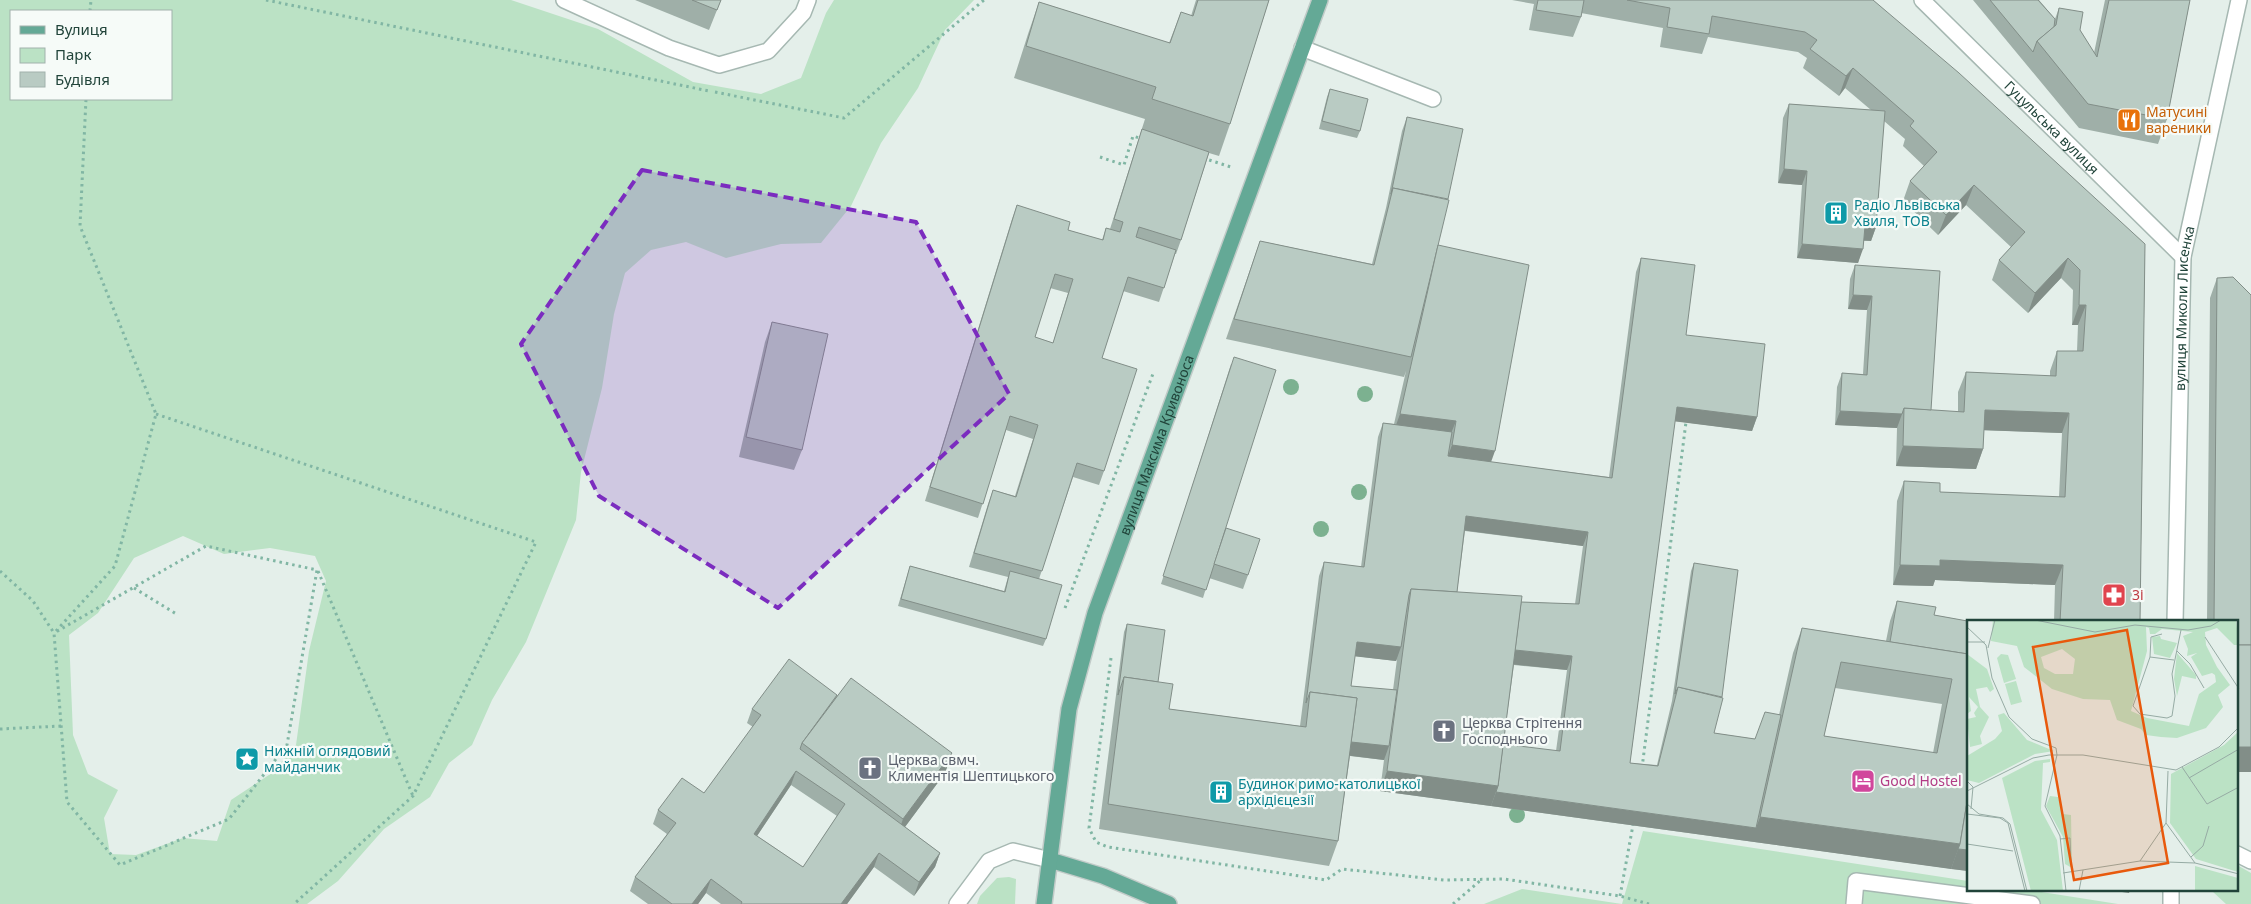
<svg xmlns="http://www.w3.org/2000/svg" width="2251" height="904" font-family="'Noto Sans',sans-serif">
  <style>
    .green { fill: #bbe2c5; fill-rule: evenodd }
    .lines { fill: none; stroke-linecap: round; stroke-linejoin: round }
    .minor-casing { stroke: #a6b8b2; stroke-width: 18 }
    .major-casing { stroke: #c1cbc8; stroke-width: 18 }
    .path { stroke: #81b6a4; stroke-width: 3; stroke-dasharray: 2.5 4; stroke-linecap: butt }
    .minor { stroke: #fff; stroke-width: 15 }
    .major { stroke: #64a996; stroke-width: 15 }
    .tree { fill: #7cb190 }
    .wall { fill: #9fafa8; fill-rule: evenodd }
    .shaded-wall { fill: #828e88 }
    .building { fill: #b9cbc3; stroke: #828e88; fill-rule: evenodd }
    .marked { fill: #7b2cbf; fill-opacity: 0.2; stroke: #7b2cbf; stroke-width: 4; stroke-dasharray: 10 6; stroke-linejoin: round }
    .labels { text-anchor: middle; stroke-width: 4.5; stroke-linejoin: round; paint-order: stroke }
    .food-label { font-size: 14px; fill: #c56008; stroke: #f6fbf8; text-anchor: start }
    .street-label { font-size: 14px; fill: #21443a; stroke: #f6fbf8 }
    .culture-label { font-size: 14px; fill: #0d838f; stroke: #f6fbf8; text-anchor: start }
    .health-label { font-size: 14px; fill: #be3a42; stroke: #f6fbf8; text-anchor: start }
    .worship-label { font-size: 14px; fill: #5b616d; stroke: #f6fbf8; text-anchor: start }
    .hotel-label { font-size: 14px; fill: #b23c85; stroke: #f6fbf8; text-anchor: start }
    .inset-road { fill: none; stroke: #96aba4; stroke-width: 1 }
    .view { fill: #e8590c; fill-opacity: 0.15; stroke: #e8590c; stroke-width: 2.5 }
    .inset-edge { fill: none; stroke: #21443a; stroke-width: 2.5 }
  </style>
  <rect width="100%" height="100%" fill="#e4efea"/>
  <g class="green">
    <path d="M 0,0 L 511,0 L 598,29 L 693,82 L 761,94 L 801,78 L 826,13 L 834,0 L 974,0 L 945,30 L 918,88 L 881,143 L 851,206 L 821,243 L 781,244 L 726,258 L 686,242 L 651,250 L 625,273 L 614,314 L 602,388 L 581,472 L 576,520 L 526,642 L 492,700 L 472,745 L 449,763 L 430,797 L 384,829 L 338,881 L 307,904 L 0,904 ZM 11,11 L 171,11 L 171,99 L 11,99 ZM 183,536 L 224,554 L 270,548 L 315,556 L 326,581 L 309,651 L 296,745 L 272,773 L 231,800 L 217,841 L 183,838 L 136,855 L 110,854 L 104,818 L 118,790 L 88,774 L 73,735 L 69,635 L 98,613 L 134,558 Z"/>
    <path d="M 1643,831 L 1968,881 L 1968,890 L 2028,890 L 2118,904 L 1484,904 L 1522,889 L 1622,904 Z"/>
    <path d="M 2237,865 L 2251,873 L 2251,904 L 2226,904 L 2212,891 L 2237,890 Z"/>
    <path d="M 1009,877 L 1016,879 L 1015,904 L 977,904 L 980,896 L 997,878 Z"/>
  </g>
  <g class="lines">
    <g class="minor-casing">
      <g id="minor">
        <path d="M 564,0 L 669,48 L 719,65 L 768,51 L 803,13 L 808,0"/>
        <path id="s1" d="M 1922,0 L 2183,257"/>
        <path d="M 1302,48 L 1433,99"/>
        <path id="s2" d="M 2175,622 L 2183,257 L 2239,0"/>
        <path d="M 2237,854 L 2251,861"/>
        <path d="M 957,904 L 989,861 L 1013,851 L 1050,860"/>
        <path d="M 1854,904 L 1856,881 L 2032,904"/>
        <path d="M 2171,904 L 2171,890"/>
      </g>
    </g>
    <g class="major-casing">
      <g id="major">
        <path d="M 1050,860 L 1103,876 L 1169,904"/>
        <path id="s3" d="M 1044,904 L 1069,709 L 1095,613 L 1320,0"/>
      </g>
    </g>
    <g class="path">
      <path d="M 266,0 L 709,91"/>
      <path d="M 90,11 L 91,0"/>
      <path d="M 715,92 L 844,118 L 984,0"/>
      <path d="M 1100,157 L 1124,165 L 1133,136 L 1142,139"/>
      <path d="M 1203,158 L 1231,167"/>
      <path d="M 156,414 L 536,542 L 413,796 L 294,904"/>
      <path d="M 0,571 L 33,601 L 54,633 L 67,802 L 120,865 L 229,819 L 287,745 L 317,570 L 206,546 L 54,633"/>
      <path d="M 318,571 L 413,796"/>
      <path d="M 134,588 L 178,615"/>
      <path d="M 1065,608 L 1154,371"/>
      <path d="M 56,631 L 115,566 L 156,414 L 80,226 L 86,99"/>
      <path d="M 1111,658 L 1089,828 L 1096,842 L 1108,847 L 1326,880 L 1342,869 L 1444,880 L 1504,879 L 1620,896 L 1649,904"/>
      <path d="M 0,729 L 62,726"/>
      <path d="M 1642,768 L 1686,422"/>
      <path d="M 1620,896 L 1633,825"/>
      <path d="M 1453,904 L 1481,880"/>
    </g>
    <use href="#minor" class="minor"/>
    <use href="#major" class="major"/>
  </g>
  <g class="tree">
    <circle cx="1291" cy="387" r="8"/>
    <circle cx="1365" cy="394" r="8"/>
    <circle cx="1359" cy="492" r="8"/>
    <circle cx="1321" cy="529" r="8"/>
    <circle cx="1517" cy="815" r="8"/>
  </g>
  <g class="wall">
    <path d="M 635,0 L 721,0 L 709,30 Z"/>
    <path d="M 1196,0 L 1269,0 L 1230,124 L 1219,156 L 1209,153 L 1181,240 L 1176,254 L 1175,254 L 1159,302 L 1123,291 L 1102,358 L 1104,471 L 1099,485 L 1073,477 L 1039,579 L 1046,639 L 1043,646 L 898,606 L 910,566 L 1004,591 L 1008,577 L 969,567 L 988,504 L 993,490 L 1015,496 L 1033,439 L 1006,430 L 978,518 L 925,501 L 1012,219 L 1017,205 L 1068,230 L 1102,240 L 1106,228 L 1110,229 L 1145,119 L 1014,78 L 1028,34 L 1039,2 L 1169,43 L 1181,12 L 1191,16 ZM 1050,288 L 1068,293 L 1053,343 L 1035,337 Z"/>
    <path d="M 1512,0 L 1873,0 L 2145,244 L 2140,622 L 2054,622 L 2055,585 L 1935,580 L 1933,586 L 1893,585 L 1897,501 L 1904,481 L 1940,492 L 2059,497 L 2062,433 L 1984,430 L 1983,449 L 1976,469 L 1896,466 L 1897,428 L 1835,425 L 1837,387 L 1842,373 L 1863,374 L 1867,310 L 1848,309 L 1850,279 L 1855,265 L 1931,410 L 1958,412 L 1958,392 L 1966,372 L 2050,376 L 2050,371 L 2057,351 L 2077,351 L 2078,325 L 2072,325 L 2073,290 L 2061,278 L 2028,313 L 1992,280 L 1999,260 L 2011,247 L 1966,205 L 1938,235 L 1903,201 L 1910,181 L 1924,166 L 1903,146 L 1905,139 L 1884,121 L 1876,227 L 1871,241 L 1864,241 L 1858,263 L 1797,258 L 1802,185 L 1778,183 L 1783,118 L 1789,104 L 1871,110 L 1845,88 L 1839,96 L 1803,68 L 1807,58 L 1798,52 L 1708,37 L 1702,54 L 1660,47 L 1663,28 L 1581,13 L 1581,17 L 1573,37 L 1529,30 L 1534,4 Z"/>
    <path d="M 1973,0 L 2039,0 L 2055,19 L 2059,8 L 2080,30 L 2094,53 L 2105,0 L 2190,0 L 2167,119 L 2158,144 L 2079,128 Z"/>
    <path d="M 1330,89 L 1360,131 L 1357,138 L 1319,129 L 1327,97 Z"/>
    <path d="M 1407,117 L 1437,248 L 1491,462 L 1609,477 L 1636,272 L 1641,258 L 1686,335 L 1757,417 L 1752,431 L 1675,421 L 1630,763 L 1657,765 L 1672,701 L 1691,571 L 1694,563 L 1714,733 L 1755,739 L 1779,715 L 1793,653 L 1802,628 L 1886,641 L 1890,621 L 1897,601 L 1934,615 L 1973,622 L 1968,871 L 1380,791 L 1384,760 L 1350,756 L 1338,841 L 1329,866 L 1099,829 L 1124,632 L 1127,624 L 1158,682 L 1169,709 L 1300,726 L 1319,576 L 1324,562 L 1361,567 L 1378,437 L 1383,423 L 1394,424 L 1406,371 L 1404,377 L 1226,339 L 1260,241 L 1372,264 L 1386,208 L 1402,131 ZM 1465,531 L 1583,546 L 1575,604 L 1521,602 L 1457,592 ZM 1355,656 L 1396,661 L 1397,659 L 1393,690 L 1351,686 ZM 1514,665 L 1567,670 L 1556,751 L 1503,744 ZM 1835,688 L 1942,704 L 1933,753 L 1824,736 Z"/>
    <path d="M 2217,278 L 2251,295 L 2251,772 L 2237,772 L 2237,622 L 2207,622 L 2210,298 Z"/>
    <path d="M 772,322 L 802,450 L 794,470 L 739,457 L 765,342 Z"/>
    <path d="M 1231,364 L 1222,538 L 1248,575 L 1243,589 L 1209,578 L 1203,598 L 1161,584 Z"/>
    <path d="M 837,695 L 952,753 L 945,773 L 905,827 L 940,853 L 935,867 L 914,896 L 874,867 L 847,904 L 721,904 L 706,893 L 698,904 L 648,904 L 630,891 L 635,877 L 667,834 L 653,824 L 658,810 L 704,793 L 753,727 L 747,723 L 752,709 ZM 791,785 L 837,816 L 803,867 L 757,836 Z"/>
  </g>
  <g class="shaded-wall">
    <path d="M 1853,68 L 1845,88 L 1839,96 L 1846,76 Z"/>
    <path d="M 1784,169 L 1807,171 L 1802,185 L 1778,183 Z"/>
    <path d="M 1974,185 L 1966,205 L 1938,235 L 1946,215 Z"/>
    <path d="M 1865,226 L 1876,227 L 1871,241 L 1860,240 Z"/>
    <path d="M 1802,244 L 1863,249 L 1858,263 L 1797,258 Z"/>
    <path d="M 2068,258 L 2061,278 L 2028,313 L 2035,293 Z"/>
    <path d="M 1853,295 L 1872,296 L 1867,310 L 1848,309 Z"/>
    <path d="M 2079,305 L 2086,305 L 2078,325 L 2072,325 Z"/>
    <path d="M 1677,407 L 1757,417 L 1752,431 L 1672,421 Z"/>
    <path d="M 1985,410 L 2069,413 L 2062,433 L 1977,430 Z"/>
    <path d="M 1840,411 L 1902,414 L 1897,428 L 1835,425 Z"/>
    <path d="M 1400,414 L 1456,421 L 1446,446 L 1391,439 Z"/>
    <path d="M 1452,445 L 1495,451 L 1486,476 L 1443,470 Z"/>
    <path d="M 1903,446 L 1983,449 L 1976,469 L 1896,466 Z"/>
    <path d="M 1466,516 L 1588,532 L 1583,546 L 1461,530 Z"/>
    <path d="M 1940,560 L 2063,565 L 2055,585 L 1935,580 L 1933,586 L 1893,585 L 1900,565 Z"/>
    <path d="M 1357,642 L 1401,647 L 1396,661 L 1352,656 Z"/>
    <path d="M 1515,650 L 1572,656 L 1567,670 L 1509,664 Z"/>
    <path d="M 1349,741 L 1389,746 L 1384,760 L 1344,755 Z"/>
    <rect x="2237" y="747" width="14" height="25"/>
    <path d="M 952,753 L 945,773 L 896,839 L 903,819 Z"/>
    <path d="M 796,771 L 791,785 L 749,848 L 754,834 Z"/>
    <path d="M 1387,771 L 1498,786 L 1491,806 L 1380,791 Z"/>
    <path d="M 1496,792 L 1756,828 L 1760,817 L 1960,844 L 1951,869 L 1491,806 Z"/>
    <path d="M 1958,849 L 1968,850 L 1968,871 L 1951,869 Z"/>
    <path d="M 879,853 L 874,867 L 847,904 L 841,904 Z"/>
    <path d="M 940,853 L 935,867 L 914,896 L 919,882 Z"/>
    <path d="M 711,879 L 706,893 L 698,904 L 692,904 Z"/>
    <path d="M 2108,890 L 2130,890 L 2129,893 Z"/>
  </g>
  <g class="building">
    <path d="M 692,0 L 721,0 L 717,10 Z"/>
    <path d="M 1198,0 L 1269,0 L 1230,124 L 1152,99 L 1156,87 L 1026,46 L 1039,2 L 1170,43 L 1181,12 L 1193,16 Z"/>
    <path d="M 1538,0 L 1584,0 L 1581,17 L 1536,10 Z"/>
    <path d="M 1627,0 L 1873,0 L 1959,73 L 2145,244 L 2140,622 L 2060,622 L 2063,565 L 1940,560 L 1940,566 L 1900,565 L 1904,481 L 1940,483 L 1940,492 L 2065,497 L 2069,413 L 1985,410 L 1983,449 L 1903,446 L 1904,408 L 1964,412 L 1966,372 L 2056,376 L 2057,351 L 2083,351 L 2086,305 L 2079,305 L 2080,270 L 2068,258 L 2035,293 L 1999,260 L 2025,232 L 1974,185 L 1946,215 L 1910,181 L 1937,152 L 1910,126 L 1914,121 L 1853,68 L 1846,76 L 1810,49 L 1817,40 L 1805,32 L 1712,16 L 1709,34 L 1667,27 L 1670,8 Z"/>
    <path d="M 1990,0 L 2038,0 L 2055,19 L 2054,27 L 2037,41 L 2033,52 Z"/>
    <path d="M 2109,0 L 2190,0 L 2167,119 L 2088,104 L 2037,41 L 2056,25 L 2059,8 L 2083,12 L 2080,30 L 2097,57 Z"/>
    <path d="M 1330,89 L 1368,99 L 1360,131 L 1322,121 Z"/>
    <path d="M 1789,104 L 1885,111 L 1876,227 L 1865,226 L 1863,249 L 1802,244 L 1807,171 L 1784,169 Z"/>
    <path d="M 1407,117 L 1463,129 L 1448,199 L 1393,188 L 1391,194 Z"/>
    <path d="M 1142,129 L 1209,152 L 1181,240 L 1139,227 L 1136,237 L 1176,250 L 1164,288 L 1128,277 L 1102,358 L 1137,369 L 1104,471 L 1077,463 L 1042,571 L 974,553 L 993,490 L 1016,497 L 1038,425 L 1010,416 L 983,504 L 930,487 L 1017,205 L 1070,222 L 1068,230 L 1103,240 L 1106,228 L 1120,232 L 1123,222 L 1114,219 ZM 1055,274 L 1073,279 L 1053,343 L 1035,337 Z"/>
    <path d="M 1393,188 L 1449,200 L 1411,357 L 1234,319 L 1260,241 L 1374,265 Z"/>
    <path d="M 1438,245 L 1529,265 L 1495,451 L 1452,445 L 1456,421 L 1400,414 Z"/>
    <path d="M 1641,258 L 1695,265 L 1686,335 L 1765,344 L 1757,417 L 1677,407 L 1630,763 L 1658,766 L 1678,687 L 1723,698 L 1714,733 L 1755,739 L 1765,712 L 1781,715 L 1756,828 L 1496,792 L 1498,786 L 1503,744 L 1560,751 L 1572,656 L 1515,650 L 1521,602 L 1579,604 L 1588,532 L 1466,516 L 1457,592 L 1411,589 L 1409,595 L 1401,647 L 1357,642 L 1351,686 L 1397,690 L 1389,746 L 1351,742 L 1357,698 L 1310,692 L 1306,703 L 1324,562 L 1364,567 L 1383,423 L 1452,432 L 1448,456 L 1612,478 Z"/>
    <path d="M 1855,265 L 1940,271 L 1931,410 L 1904,408 L 1902,414 L 1840,411 L 1842,373 L 1867,375 L 1872,296 L 1853,295 Z"/>
    <path d="M 2233,277 L 2251,295 L 2251,645 L 2237,645 L 2237,622 L 2214,622 L 2217,278 Z"/>
    <path d="M 772,322 L 828,334 L 802,450 L 746,437 Z"/>
    <path d="M 1234,357 L 1276,370 L 1206,590 L 1163,576 Z"/>
    <path d="M 1226,528 L 1260,539 L 1248,575 L 1214,564 Z"/>
    <path d="M 1694,563 L 1738,570 L 1722,697 L 1678,687 L 1675,694 Z"/>
    <path d="M 910,566 L 1005,592 L 1010,571 L 1062,585 L 1046,639 L 901,599 Z"/>
    <path d="M 1411,589 L 1522,596 L 1498,786 L 1387,771 Z"/>
    <path d="M 1897,601 L 1936,607 L 1934,615 L 1973,622 L 1968,622 L 1968,654 L 1890,642 Z"/>
    <path d="M 1127,624 L 1165,630 L 1158,682 L 1124,677 L 1118,695 Z"/>
    <path d="M 1802,628 L 1968,654 L 1968,796 L 1960,844 L 1760,817 ZM 1841,662 L 1952,679 L 1937,753 L 1824,736 Z"/>
    <rect x="2237" y="645" width="14" height="102"/>
    <path d="M 789,659 L 837,695 L 802,743 L 800,749 L 940,853 L 919,882 L 879,853 L 841,904 L 741,904 L 742,902 L 711,879 L 692,904 L 672,904 L 635,877 L 676,823 L 658,810 L 682,778 L 704,793 L 761,715 L 752,709 ZM 796,771 L 845,804 L 803,867 L 754,834 Z"/>
    <path d="M 1124,677 L 1173,684 L 1169,709 L 1306,727 L 1310,692 L 1357,698 L 1338,841 L 1108,804 Z"/>
    <path d="M 851,678 L 952,753 L 903,819 L 802,743 Z"/>
    <path d="M 1968,796 L 1968,850 L 1958,849 L 1960,844 Z"/>
  </g>
  <path class="marked" d="M 642,170 L 916,222 L 1009,394 L 778,608 L 599,496 L 521,344 Z"/>
  <defs>
    <g id="restaurant-square" transform="scale(1.25)"><rect x="-9" y="-9" width="18" height="18" rx="4" fill="#e8710a" stroke="#f6fbf8"/><path d="M-5-6h1v4h1v-4h1v4h1v-4h1v5L-1.5 .5V6h-2V.5L-5-1ZM5-6V6H3V1.5H1.5Q1.5-4 5-6Z" fill="#fff"/></g>
    <g id="building-square" transform="scale(1.25)"><rect x="-9" y="-9" width="18" height="18" rx="4" fill="#0f9aa8" stroke="#f6fbf8"/><path d="M-4-6H4V6H1V3H-1V6H-4ZM-2.5-4.3h1.7v1.8h-1.7ZM.8-4.3h1.7v1.8H.8ZM-2.5-1h1.7V.8h-1.7ZM.8-1h1.7V.8H.8Z" fill="#fff"/></g>
    <g id="pharmacy-square" transform="scale(1.25)"><rect x="-9" y="-9" width="18" height="18" rx="4" fill="#e0444e" stroke="#f6fbf8"/><path d="M-2-6h4v4h4v4h-4v4h-4v-4h-4v-4h4Z" fill="#fff"/></g>
    <g id="church-square" transform="scale(1.25)"><rect x="-9" y="-9" width="18" height="18" rx="4" fill="#6b7280" stroke="#f6fbf8"/><path d="M-1.2-6h2.4v3.5h3.3v2.4h-3.3V6h-2.4V-.1h-3.3v-2.4h3.3Z" fill="#fff"/></g>
    <g id="sight-square" transform="scale(1.25)"><rect x="-9" y="-9" width="18" height="18" rx="4" fill="#0f9aa8" stroke="#f6fbf8"/><path d="M0-6L1.8-2.2L6-1.7L2.9 1.2L3.7 5.4L0 3.3L-3.7 5.4L-2.9 1.2L-6-1.7L-1.8-2.2Z" fill="#fff"/></g>
    <g id="hotel-square" transform="scale(1.25)"><rect x="-9" y="-9" width="18" height="18" rx="4" fill="#d1479c" stroke="#f6fbf8"/><path d="M-6-4.5h1.5V1H6V5H4.5V3h-9V5H-6ZM-4 0a1.8 1.8 0 1 1 3.6 0ZM.5 0V-2.5h3Q6-2.5 6 0Z" fill="#fff"/></g>
  </defs>
  <g fill-rule="evenodd">
    <use href="#restaurant-square" x="2129" y="120"/>
    <use href="#building-square" x="1836" y="213"/>
    <use href="#pharmacy-square" x="2114" y="595"/>
    <use href="#church-square" x="1444" y="731"/>
    <use href="#sight-square" x="247" y="759"/>
    <use href="#church-square" x="870" y="768"/>
    <use href="#hotel-square" x="1863" y="781"/>
    <use href="#building-square" x="1221" y="792"/>
  </g>
  <g class="labels">
    <g class="food-label">
      <text x="2146" y="117">Матусині<tspan x="2146" dy="16">вареники</tspan></text>
    </g>
    <g class="street-label">
      <text dy="5" stroke="none"><textPath href="#s1" startOffset="182">Гуцульська вулиця</textPath></text>
      <text dy="5" stroke="none"><textPath href="#s2" startOffset="314">вулиця Миколи Лисенка</textPath></text>
      <text dy="5" stroke="none"><textPath href="#s3" startOffset="475">вулиця Максима Кривоноса</textPath></text>
    </g>
    <g class="culture-label">
      <text x="1854" y="210">Радіо Львівська<tspan x="1854" dy="16">Хвиля, ТОВ</tspan></text>
      <text x="264" y="756">Нижній оглядовий<tspan x="264" dy="16">майданчик</tspan></text>
      <text x="1238" y="789">Будинок римо-католицької<tspan x="1238" dy="16">архідієцезії</tspan></text>
    </g>
    <g class="health-label">
      <text x="2132" y="600">3і</text>
    </g>
    <g class="worship-label">
      <text x="1462" y="728">Церква Стрітення<tspan x="1462" dy="16">Господнього</tspan></text>
      <text x="888" y="765">Церква свмч.<tspan x="888" dy="16">Климентія Шептицького</tspan></text>
    </g>
    <g class="hotel-label">
      <text x="1880" y="786">Good Hostel</text>
    </g>
  </g>
  <g transform="translate(1967 620)">
    <rect width="271" height="271" fill="#e4efea"/>
    <path d="M 26,0 L 269,0 L 272,25 L 267,25 L 250,8 L 238,12 L 239,25 L 250,47 L 263,65 L 251,75 L 256,87 L 239,108 L 210,118 L 194,117 L 179,115 L 174,109 L 150,100 L 143,80 L 116,79 L 85,69 L 57,47 L 50,26 L 24,21 ZM 179,7 L 182,8 L 183,14 L 188,14 L 195,9 L 226,12 L 216,16 L 221,29 L 220,36 L 230,33 L 224,37 L 235,56 L 245,53 L 248,55 L 249,62 L 232,74 L 222,106 L 180,98 L 164,91 L 180,31 ZM 95,29 L 108,39 L 106,54 L 88,54 L 77,48 L 74,37 ZM 193,16 L 194,19 L 210,23 L 203,38 L 187,34 L 185,17 ZM 210,33 L 229,55 L 229,59 L 215,56 L 210,76 L 207,59 ZM 0,34 L 20,49 L 27,69 L 23,72 L 20,67 L 9,69 L 13,87 L 22,97 L 13,116 L 15,124 L 3,127 L 0,99 L 9,97 L 7,93 L 11,87 L 2,77 L 4,91 L 0,94 ZM 34,34 L 41,35 L 49,59 L 37,63 L 30,38 ZM 49,61 L 55,82 L 44,85 L 38,64 ZM 37,93 L 60,120 L 87,131 L 68,134 L 12,163 L 0,160 L 0,136 L 28,119 L 35,111 L 31,95 ZM 271,112 L 271,252 L 229,239 L 203,203 L 204,154 L 257,125 ZM 83,139 L 83,142 L 76,143 L 74,190 L 90,220 L 96,271 L 64,271 L 35,158 L 68,141 ZM 83,176 L 91,177 L 96,194 L 104,195 L 105,248 L 98,244 L 96,217 L 79,186 ZM 228,246 L 271,258 L 271,271 L 228,271 Z" fill="#bbe2c5" fill-rule="evenodd"/>
    <path class="inset-road" d="M 68,0 L 128,12 L 168,5 L 221,10 L 244,6 L 254,0M 0,7 L 19,25 L 25,58 L 42,97 L 65,119 L 89,128 L 90,135M 195,14 L 184,17 L 183,37 L 166,86 L 173,94 L 200,98 L 205,96 L 208,76 L 205,54 L 214,10M 238,17 L 272,69M 0,22 L 18,22M 21,28 L 28,0M 210,31 L 223,44 L 237,68M 183,37 L 207,40M 90,135 L 78,186 L 93,216 L 99,271M 215,147 L 240,184 L 272,167M 222,158 L 272,129M 0,161 L 6,167 L 4,189M 0,171 L 66,138 L 82,135 L 116,135 L 209,150 L 252,127 L 272,107M 0,184 L 12,194 L 36,198 L 43,204 L 60,271M 0,194 L 33,198 L 41,203 L 58,271M 199,203 L 228,243M 93,219 L 103,218 L 104,245M 0,224 L 46,231M 224,237 L 236,226 L 242,206M 173,241 L 199,203 L 201,151M 96,253 L 173,241 L 228,243 L 272,254M 112,271 L 116,250"/>
    <path class="view" d="M 160,10 L 201,243 L 107,260 L 66,27 Z"/>
    <rect width="271" height="271" class="inset-edge"/>
  </g>
  <rect x="10" y="10" width="162" height="90" fill="#f6fbf8" stroke="#a1b2ac"/>
  <rect x="20" y="26" width="25" height="8" fill="#64a996" stroke="#a1b2ac"/>
  <text x="55" y="35" font-size="15" fill="#21443a">Вулиця</text>
  <rect x="20" y="48" width="25" height="15" fill="#bbe2c5" stroke="#a1b2ac"/>
  <text x="55" y="60" font-size="15" fill="#21443a">Парк</text>
  <rect x="20" y="72" width="25" height="15" fill="#b9cbc3" stroke="#a1b2ac"/>
  <text x="55" y="85" font-size="15" fill="#21443a">Будівля</text>
</svg>
